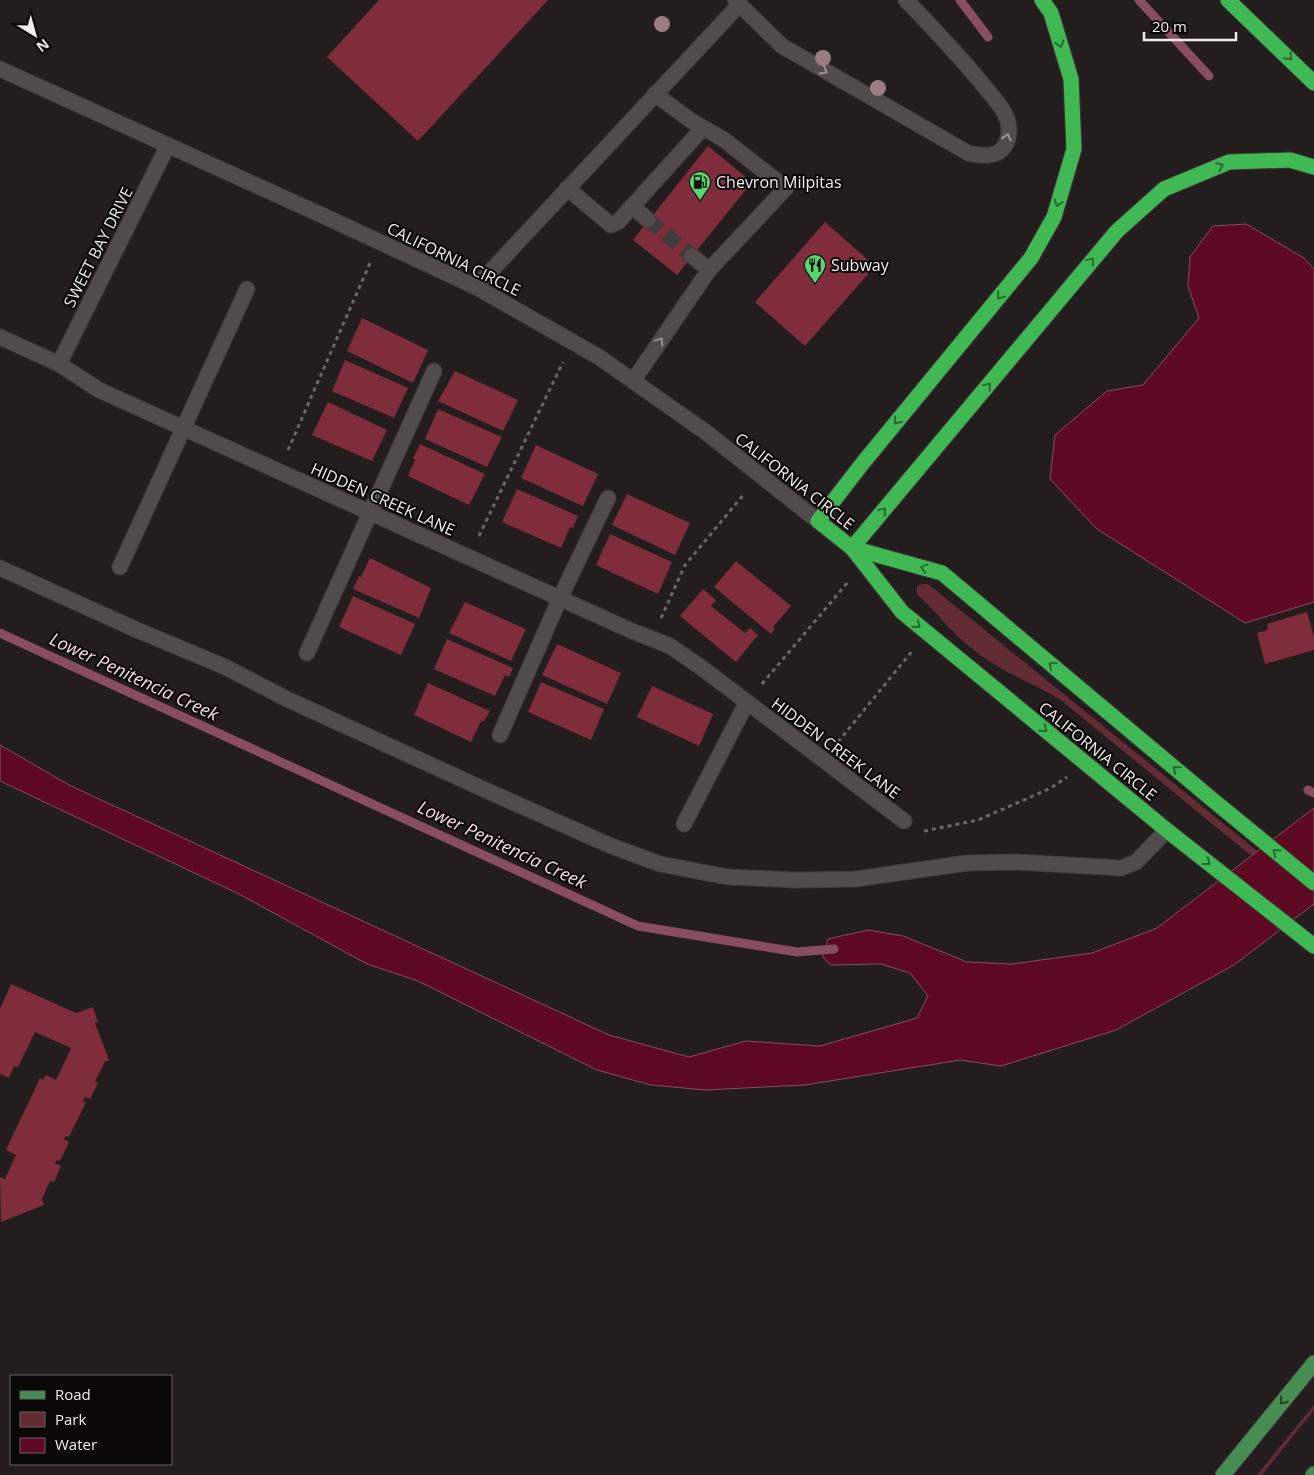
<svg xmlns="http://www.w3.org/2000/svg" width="1314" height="1475" font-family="'Open Sans',sans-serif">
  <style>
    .green { fill: #632c35 }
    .water { fill: #5c0921; stroke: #884d5e }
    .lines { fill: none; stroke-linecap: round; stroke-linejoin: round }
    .stream { stroke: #884d5e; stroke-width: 9 }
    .building { fill: #7f2d3c }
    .minor-tunnel { stroke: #423c3c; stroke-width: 15; stroke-dasharray: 15 8; stroke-linecap: butt }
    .minor-casing { stroke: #3e393a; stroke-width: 17 }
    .major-casing { stroke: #3e393a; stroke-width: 17 }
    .highway-casing { stroke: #3e393a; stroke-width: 17 }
    .path { stroke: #6c6767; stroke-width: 3; stroke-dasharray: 4 4; stroke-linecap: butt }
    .minor { stroke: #524b4b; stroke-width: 15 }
    .major { stroke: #478d51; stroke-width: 15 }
    .highway { stroke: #40b955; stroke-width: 15 }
    .tree { fill: #9b7d7f }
    .oneway { stroke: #286932 }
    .oneway2 { stroke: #999393 }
    .oneway3 { stroke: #264429 }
    .labels { text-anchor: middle; stroke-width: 4; stroke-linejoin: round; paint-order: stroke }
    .poi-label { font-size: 16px; fill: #f0ecec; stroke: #0b0808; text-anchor: start }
    .street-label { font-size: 16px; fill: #f0ecec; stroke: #0b0808 }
    .water-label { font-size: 18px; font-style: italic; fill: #f5dbdd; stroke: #0b0808 }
  </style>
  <rect width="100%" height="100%" fill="#231d1d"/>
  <g class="green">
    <path d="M 922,584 L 928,584 L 933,588 L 1314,897 L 1314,907 L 1062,701 C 1034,683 1001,672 975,651 C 953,635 937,612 917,594 L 917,586 Z"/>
    <path d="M 1314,1405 L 1314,1410 L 1262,1475 L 1257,1475 Z"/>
  </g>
  <g class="water">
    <path d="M 1246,224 L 1304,258 L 1314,269 L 1314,602 L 1245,623 L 1097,529 L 1050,479 L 1055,435 L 1107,391 L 1143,385 L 1199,318 L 1188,286 L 1190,257 L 1213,226 Z"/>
    <path d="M 0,745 L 71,786 L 609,1035 L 689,1057 L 746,1041 L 820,1046 L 917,1018 L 928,996 L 910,973 L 881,964 L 830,965 L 823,957 L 828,939 L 868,930 L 903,936 L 967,962 L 1012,964 L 1092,953 L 1157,928 L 1314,808 L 1314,904 L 1234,965 L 1116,1030 L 1001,1066 L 960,1060 L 805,1085 L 705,1090 L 651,1085 L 597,1070 L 418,981 L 367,964 L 239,894 L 0,781 Z"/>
  </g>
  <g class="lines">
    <g class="stream">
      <path d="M 960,0 L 988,37"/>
      <path d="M 1139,0 L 1209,76"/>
      <path d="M 0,633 L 638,926 L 797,952 L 834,949"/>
      <path d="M 1308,790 L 1314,793"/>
    </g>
  </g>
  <g class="building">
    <path d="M 379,0 L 548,0 L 418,141 L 327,57 Z"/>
    <path d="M 708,146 L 752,182 L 677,275 L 633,240 Z"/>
    <path d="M 825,222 L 875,266 L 805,346 L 755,302 Z"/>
    <path d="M 362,318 L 428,350 L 413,383 L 347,351 Z"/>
    <path d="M 345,360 L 408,388 L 394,418 L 332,391 Z"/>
    <path d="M 455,371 L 518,400 L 503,431 L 438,401 Z"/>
    <path d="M 328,402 L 387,430 L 372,461 L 312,435 Z"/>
    <path d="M 438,409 L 502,437 L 487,467 L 425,439 Z"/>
    <path d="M 420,444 L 485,474 L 469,505 L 408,476 L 415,460 L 413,458 Z"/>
    <path d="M 536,445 L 598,474 L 583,506 L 521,478 Z"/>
    <path d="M 517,489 L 578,516 L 573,528 L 570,527 L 561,548 L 502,522 Z"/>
    <path d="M 627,494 L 690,523 L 675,555 L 612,525 Z"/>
    <path d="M 610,534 L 672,562 L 658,594 L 596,565 Z"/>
    <path d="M 370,558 L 431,588 L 419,618 L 353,589 L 359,576 L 361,577 Z"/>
    <path d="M 736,561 L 791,606 L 773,627 L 775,629 L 771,634 L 714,587 Z"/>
    <path d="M 703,589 L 716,600 L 711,606 L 745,633 L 750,628 L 758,635 L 736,662 L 680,616 Z"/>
    <path d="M 353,596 L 415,624 L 401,655 L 339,627 Z"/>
    <path d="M 465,602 L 526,629 L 511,661 L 449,633 Z"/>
    <path d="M 1307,612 L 1314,637 L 1314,650 L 1265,664 L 1257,633 L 1268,630 L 1267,624 Z"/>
    <path d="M 447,639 L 513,668 L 509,677 L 505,675 L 495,696 L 434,669 Z"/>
    <path d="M 557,644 L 621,673 L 607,704 L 542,675 Z"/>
    <path d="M 541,682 L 604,709 L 591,740 L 528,712 Z"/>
    <path d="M 428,683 L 490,711 L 484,721 L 481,721 L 471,742 L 414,715 Z"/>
    <path d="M 652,686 L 713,714 L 699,746 L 637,717 Z"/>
    <path d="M 11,984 L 76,1013 L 93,1007 L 98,1022 L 95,1023 L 109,1060 L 105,1062 L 95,1081 L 98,1083 L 90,1099 L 85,1097 L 83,1101 L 86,1102 L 69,1137 L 66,1136 L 64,1139 L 69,1142 L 60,1161 L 57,1160 L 55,1163 L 61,1166 L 54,1182 L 50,1181 L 42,1199 L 44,1205 L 1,1222 L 0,1177 L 5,1179 L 16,1155 L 6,1150 L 40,1078 L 43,1080 L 46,1075 L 56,1080 L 71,1048 L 35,1032 L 18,1067 L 14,1066 L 9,1078 L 0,1074 L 0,1009 Z"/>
  </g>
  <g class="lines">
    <path class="minor-tunnel" d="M 648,220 L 692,256"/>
    <g class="minor-casing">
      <g id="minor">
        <path d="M 735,0 L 782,46 L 968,153 C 979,156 997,158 1004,147 C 1011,137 1010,124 1005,114 C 1000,104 991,95 984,86 C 960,56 933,28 906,0"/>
        <path d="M 0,69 L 326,217 L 476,287 L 599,357 L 707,433 L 818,521"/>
        <path d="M 567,188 L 611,225 L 618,222 L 703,128"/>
        <path d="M 632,206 L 648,220"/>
        <path d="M 692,256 L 709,270"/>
        <path d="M 476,287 L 739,5"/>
        <path d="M 0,337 L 59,364 L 99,390 L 632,631 L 670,646 L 702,668 L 904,821"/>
        <path d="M 59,364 L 168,145"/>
        <path d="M 633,381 L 709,270 L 786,188 L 723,139 L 690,120 L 655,94"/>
        <path d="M 120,567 L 247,289"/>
        <path d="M 0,568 L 137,630 L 223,666 L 289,700 L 492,793 L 609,845 L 660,864 L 728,877 L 797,880 L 856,879 L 967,863 L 1015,862 L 1121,868 L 1136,862 L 1167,830"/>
        <path d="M 307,653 L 434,371"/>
        <path d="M 500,735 L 560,598 L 608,498"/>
        <path d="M 684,824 L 747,702"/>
      </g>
    </g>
    <g class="major-casing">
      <g id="major">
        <path d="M 1223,1475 L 1314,1363"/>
        <path d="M 1313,1475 L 1314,1474"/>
      </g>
    </g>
    <g class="highway-casing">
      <g id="highway">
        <path d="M 1042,0 L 1051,13 L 1071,79 L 1074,149 L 1054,217 L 1031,258 L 862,464 L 818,521 L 852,548 L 902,612 L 1169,832 L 1314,946"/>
        <path d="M 1228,0 L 1314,83"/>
        <path d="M 852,548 L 1117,231 L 1164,189 L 1229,162 L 1290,160 L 1314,167"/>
        <path d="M 852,548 L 942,573 L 1214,801 L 1314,883"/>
      </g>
    </g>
    <g class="path">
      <path d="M 288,450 L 370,263"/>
      <path d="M 479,536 L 563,362"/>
      <path d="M 661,618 L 685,565 L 745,493"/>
      <path d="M 762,684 L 848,582"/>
      <path d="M 838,742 L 913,650"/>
      <path d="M 924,831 L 978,820 L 1051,788 L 1067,777"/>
    </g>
    <use href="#minor" class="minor"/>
    <use href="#major" class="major"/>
    <use href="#highway" class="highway"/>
  </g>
  <g class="tree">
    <circle cx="662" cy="24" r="8"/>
    <circle cx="823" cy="58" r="8"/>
    <circle cx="878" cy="88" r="8"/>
  </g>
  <defs><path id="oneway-chevron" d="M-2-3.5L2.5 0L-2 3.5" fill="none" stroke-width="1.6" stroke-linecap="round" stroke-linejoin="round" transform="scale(1.25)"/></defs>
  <g class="oneway">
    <use href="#oneway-chevron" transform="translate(1060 44) rotate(73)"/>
    <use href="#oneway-chevron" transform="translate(1289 57) rotate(45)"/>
    <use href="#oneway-chevron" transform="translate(1220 166) rotate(-23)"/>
    <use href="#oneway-chevron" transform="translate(1058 203) rotate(106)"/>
    <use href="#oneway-chevron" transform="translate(1091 261) rotate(-50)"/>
    <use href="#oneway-chevron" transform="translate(1000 296) rotate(129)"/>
    <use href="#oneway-chevron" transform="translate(988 386) rotate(-50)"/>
    <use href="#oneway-chevron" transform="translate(897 421) rotate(129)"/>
    <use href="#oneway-chevron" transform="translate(883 511) rotate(-50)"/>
    <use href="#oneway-chevron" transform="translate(924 568) rotate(-165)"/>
    <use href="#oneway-chevron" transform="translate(917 625) rotate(40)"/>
    <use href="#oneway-chevron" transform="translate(1052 665) rotate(-140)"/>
    <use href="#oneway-chevron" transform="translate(1044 729) rotate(39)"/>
    <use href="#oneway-chevron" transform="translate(1176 769) rotate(-140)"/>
    <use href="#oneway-chevron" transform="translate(1276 852) rotate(-141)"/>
    <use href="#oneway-chevron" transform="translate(1207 862) rotate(38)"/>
  </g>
  <g class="oneway2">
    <use href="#oneway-chevron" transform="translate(824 71) rotate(30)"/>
    <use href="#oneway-chevron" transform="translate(1007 137) rotate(-76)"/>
    <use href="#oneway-chevron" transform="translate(660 341) rotate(-56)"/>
  </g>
  <use class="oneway3" href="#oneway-chevron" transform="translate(1283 1401) rotate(129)"/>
  <defs>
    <g id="fuel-pin" transform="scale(1.125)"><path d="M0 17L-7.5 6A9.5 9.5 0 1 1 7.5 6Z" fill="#5bd56e" stroke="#0b0808"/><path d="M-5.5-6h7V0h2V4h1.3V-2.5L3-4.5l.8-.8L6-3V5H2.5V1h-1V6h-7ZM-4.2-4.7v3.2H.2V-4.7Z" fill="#111"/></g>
    <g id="restaurant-pin" transform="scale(1.125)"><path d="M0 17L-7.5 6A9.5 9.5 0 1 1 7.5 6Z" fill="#5bd56e" stroke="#0b0808"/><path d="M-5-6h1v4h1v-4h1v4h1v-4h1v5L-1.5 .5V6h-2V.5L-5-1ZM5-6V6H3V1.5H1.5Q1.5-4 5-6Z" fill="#111"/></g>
  </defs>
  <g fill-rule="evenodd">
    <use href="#fuel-pin" x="700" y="182"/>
    <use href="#restaurant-pin" x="815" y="265"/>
  </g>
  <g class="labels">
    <g class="poi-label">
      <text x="716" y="188">Chevron Milpitas</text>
      <text x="831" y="271">Subway</text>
    </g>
    <g class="street-label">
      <text transform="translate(98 247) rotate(-63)" y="6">SWEET BAY DRIVE</text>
      <text transform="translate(454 259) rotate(26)" y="6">CALIFORNIA CIRCLE</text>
      <text transform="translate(795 481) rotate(38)" y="6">CALIFORNIA CIRCLE</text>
      <text transform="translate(383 499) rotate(24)" y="6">HIDDEN CREEK LANE</text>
      <text transform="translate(836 748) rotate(37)" y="6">HIDDEN CREEK LANE</text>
      <text transform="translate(1098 751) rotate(39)" y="6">CALIFORNIA CIRCLE</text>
    </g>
    <g class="water-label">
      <text transform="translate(134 677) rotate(25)" y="6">Lower Penitencia Creek</text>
      <text transform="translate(502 845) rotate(25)" y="6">Lower Penitencia Creek</text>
    </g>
  </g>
  <rect x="10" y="1375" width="162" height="90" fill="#0b0808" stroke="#676363"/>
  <rect x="20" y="1391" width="25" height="8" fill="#478d51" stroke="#676363"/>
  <text x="55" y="1400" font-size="15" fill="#f0ecec">Road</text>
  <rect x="20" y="1412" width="25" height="15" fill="#632c35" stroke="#676363"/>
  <text x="55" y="1425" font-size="15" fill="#f0ecec">Park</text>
  <rect x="20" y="1438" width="25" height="15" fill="#5c0921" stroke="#676363"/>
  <text x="55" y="1450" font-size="15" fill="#f0ecec">Water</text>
  <g transform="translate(35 35) rotate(143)" stroke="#0b0808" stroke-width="4" paint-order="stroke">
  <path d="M0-4L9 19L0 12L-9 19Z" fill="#f0ecec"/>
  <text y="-8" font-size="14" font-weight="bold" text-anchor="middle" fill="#f0ecec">N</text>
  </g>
  <path d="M1144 32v8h92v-8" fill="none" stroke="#f0ecec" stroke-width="2.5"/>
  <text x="1152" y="32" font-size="15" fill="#f0ecec" stroke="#0b0808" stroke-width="4" paint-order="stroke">20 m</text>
</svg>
